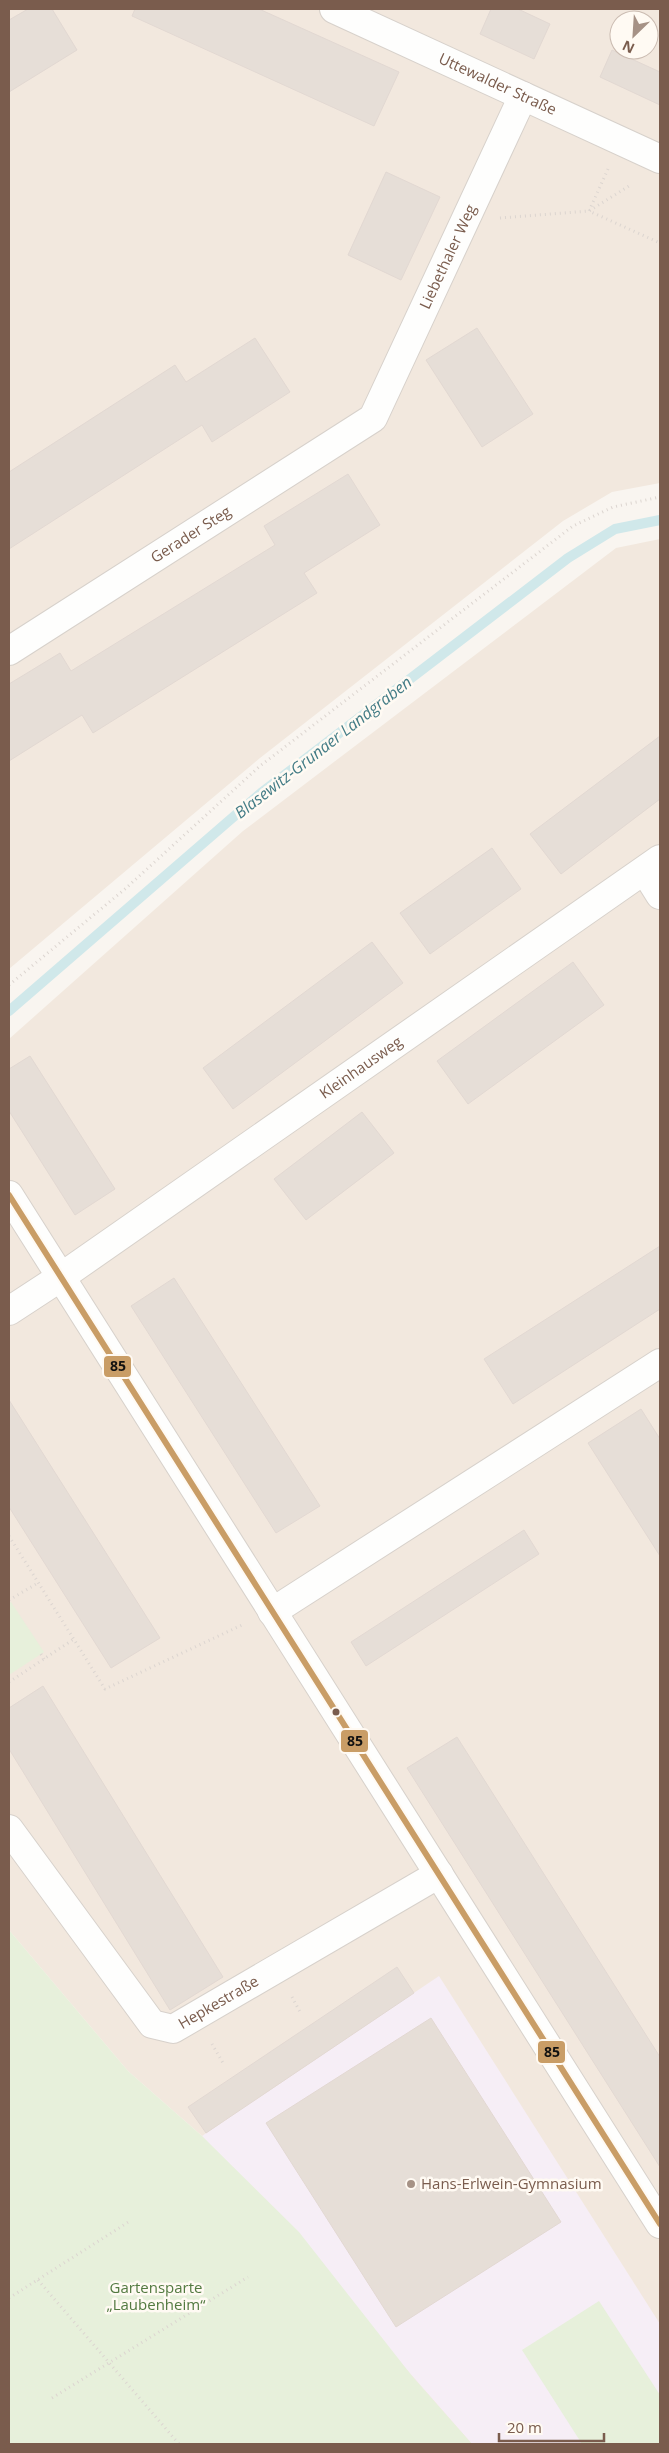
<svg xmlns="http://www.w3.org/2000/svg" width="669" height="2453" font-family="'Open Sans',sans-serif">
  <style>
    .residential { fill: #f2e8de; fill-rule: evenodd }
    .education { fill: #f6eef6 }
    .green { fill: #e7f0db }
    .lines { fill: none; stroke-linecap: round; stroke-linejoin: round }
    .stream { stroke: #d0e8ea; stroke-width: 10 }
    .building { fill: #e6ded7; stroke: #e2d8d2 }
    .street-casing { stroke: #d7d1cb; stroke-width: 30 }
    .path { stroke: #dcd5d0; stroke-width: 3; stroke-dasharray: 1 4; stroke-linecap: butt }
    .street { stroke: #fefefd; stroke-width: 28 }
    .bus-1-casing { stroke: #fffaf3; stroke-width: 10 }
    .bus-1 { stroke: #c99d66; stroke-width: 6 }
    .bus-dot { fill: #7a5c4d; stroke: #fffaf3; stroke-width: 2 }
    .poi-dot { fill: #a69286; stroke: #fffaf3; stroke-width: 2 }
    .labels { text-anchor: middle; stroke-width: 5; stroke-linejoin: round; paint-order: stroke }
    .street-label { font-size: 15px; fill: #7a5c4d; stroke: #fffaf3 }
    .poi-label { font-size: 15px; fill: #7a5c4d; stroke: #fffaf3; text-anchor: start }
    .park-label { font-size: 15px; fill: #537a41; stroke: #fffaf3 }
    .water-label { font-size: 16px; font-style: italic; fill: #437c86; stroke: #fffaf3 }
    .line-badge { stroke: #fffaf3; stroke-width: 2 }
    .pale-badge-label { font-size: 14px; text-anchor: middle; font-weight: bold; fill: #111 }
  </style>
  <rect width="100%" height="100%" fill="#f9f5f0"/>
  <g class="residential">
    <path d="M 9,9 L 660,9 L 660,483 L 612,492 L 563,521 L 260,758 L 9,969 ZM 619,20 L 649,20 L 649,50 L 619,50 Z"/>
    <path d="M 660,539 L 660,2444 L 471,2444 L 202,2136 L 128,2071 L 9,1930 L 9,1039 L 243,831 L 616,548 Z"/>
  </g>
  <path class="education" d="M 439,1976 L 660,2324 L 660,2444 L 472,2444 L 202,2136 Z"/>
  <g class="green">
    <path d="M 11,1602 L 44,1652 L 9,1675 L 9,1603 Z"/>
    <path d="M 9,1930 L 128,2071 L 202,2136 L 299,2232 L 412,2376 L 472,2444 L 9,2444 Z"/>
    <path d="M 599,2301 L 660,2395 L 660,2444 L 582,2444 L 522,2350 Z"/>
  </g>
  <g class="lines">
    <path class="stream" d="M 9,1011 L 261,793 L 568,558 L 615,529 L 660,520"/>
  </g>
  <g class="building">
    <path d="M 28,9 L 52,9 L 77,50 L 9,92 L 9,20 Z"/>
    <path d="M 135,9 L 259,9 L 399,72 L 374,126 L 132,16 Z"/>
    <path d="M 491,9 L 518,9 L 550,24 L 534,59 L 480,34 Z"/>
    <path d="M 612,50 L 660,72 L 660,105 L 600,77 Z"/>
    <path d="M 386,172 L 440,197 L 401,280 L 348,255 Z"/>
    <path d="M 477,328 L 533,414 L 482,447 L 426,360 Z"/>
    <path d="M 255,338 L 290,392 L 212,442 L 202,425 L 9,549 L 9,472 L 175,365 L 186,382 Z"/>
    <path d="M 348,474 L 380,525 L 304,573 L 317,593 L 93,733 L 82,715 L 9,761 L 9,684 L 60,653 L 71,671 L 275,545 L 264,526 Z"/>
    <path d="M 660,736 L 660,799 L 561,874 L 530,834 Z"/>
    <path d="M 492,848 L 521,889 L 430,954 L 400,913 Z"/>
    <path d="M 372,942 L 403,983 L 233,1109 L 203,1068 Z"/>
    <path d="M 573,962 L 604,1005 L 468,1104 L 437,1061 Z"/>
    <path d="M 30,1056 L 115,1189 L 75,1215 L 9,1111 L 9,1069 Z"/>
    <path d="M 362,1112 L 394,1153 L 306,1220 L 274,1179 Z"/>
    <path d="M 660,1246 L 660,1309 L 513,1404 L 484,1359 Z"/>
    <path d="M 174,1278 L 320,1506 L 276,1533 L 131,1306 Z"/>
    <path d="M 9,1400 L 160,1638 L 111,1668 L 9,1507 Z"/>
    <path d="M 641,1409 L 660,1439 L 660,1556 L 588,1443 Z"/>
    <path d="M 524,1530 L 539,1554 L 366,1666 L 351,1642 Z"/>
    <path d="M 43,1686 L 223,1977 L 170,2010 L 9,1749 L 9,1708 Z"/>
    <path d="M 457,1737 L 660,2057 L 660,2167 L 407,1768 Z"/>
    <path d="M 397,1967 L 414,1993 L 206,2133 L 188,2107 Z"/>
    <path d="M 431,2018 L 561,2222 L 396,2327 L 266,2123 Z"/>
  </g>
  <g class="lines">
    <g class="street-casing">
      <g id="street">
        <path id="s1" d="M 334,9 L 660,159"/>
        <path id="s2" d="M 9,651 L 373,418 L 523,96"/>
        <path d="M 645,871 L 660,895"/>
        <path d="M 9,1195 L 660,2224"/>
        <path id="s3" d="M 9,1311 L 61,1277 L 660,859"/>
        <path d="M 272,1612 L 660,1363"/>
        <path id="s4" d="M 9,1829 L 152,2024 L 173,2029 L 439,1874"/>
      </g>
    </g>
    <g class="path">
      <path d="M 608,169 L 589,211 L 660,243"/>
      <path d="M 500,218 L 589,211 L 629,186"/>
      <path d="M 9,985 L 125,889 L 260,766 L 573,526 L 613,507 L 660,497"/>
      <path d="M 9,1536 L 105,1689 L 242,1625"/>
      <path d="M 9,1600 L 38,1583"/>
      <path d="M 41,1654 L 44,1659"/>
      <path d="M 9,1682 L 74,1639"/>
      <path d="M 292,1997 L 300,2012"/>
      <path d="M 212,2044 L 223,2063"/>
      <path d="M 38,2280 L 179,2444"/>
      <path d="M 9,2298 L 130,2221"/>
      <path d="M 52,2398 L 248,2277"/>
    </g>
    <use href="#street" class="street"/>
    <g class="bus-1-casing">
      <path id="bus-1" d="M 9,1195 L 660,2224"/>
    </g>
    <use href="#bus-1" class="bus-1"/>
  </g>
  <circle class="bus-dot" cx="336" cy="1712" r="4.5"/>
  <circle class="poi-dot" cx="411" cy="2184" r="5"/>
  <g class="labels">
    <g class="street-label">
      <text dy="5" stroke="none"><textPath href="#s1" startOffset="180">Uttewalder Straße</textPath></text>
      <text dy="5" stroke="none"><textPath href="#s2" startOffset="610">Liebethaler Weg</textPath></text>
      <text dy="5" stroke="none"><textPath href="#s2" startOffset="216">Gerader Steg</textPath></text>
      <text dy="5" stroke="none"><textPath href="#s3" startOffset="428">Kleinhausweg</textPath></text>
      <text dy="5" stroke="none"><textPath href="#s4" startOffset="316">Hepkestraße</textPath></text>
    </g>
    <g class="poi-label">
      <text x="421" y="2189">Hans-Erlwein-Gymnasium</text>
    </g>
    <g class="park-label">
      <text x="156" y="2293">Gartensparte<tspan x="156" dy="17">„Laubenheim“</tspan></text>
    </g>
    <g class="water-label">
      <text transform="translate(323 747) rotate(-38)" y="6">Blasewitz‐Grunaer Landgraben</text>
    </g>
  </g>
  <g class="line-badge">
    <rect x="103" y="1355" width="29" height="23" rx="5" fill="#c99d66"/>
    <rect x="340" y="1729" width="29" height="24" rx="5" fill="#c99d66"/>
    <rect x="537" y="2040" width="29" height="24" rx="5" fill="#c99d66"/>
  </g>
  <g class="pale-badge-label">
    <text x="118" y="1371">85</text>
    <text x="355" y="1746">85</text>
    <text x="552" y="2057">85</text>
  </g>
  <rect width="669" height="2453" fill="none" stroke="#7a5c4d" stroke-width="20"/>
  <g transform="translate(634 35) rotate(205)"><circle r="24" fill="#fffaf3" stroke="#cabbb1"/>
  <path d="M0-4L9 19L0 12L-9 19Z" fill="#a69286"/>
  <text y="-8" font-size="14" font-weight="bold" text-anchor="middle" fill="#7a5c4d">N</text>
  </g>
  <path d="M499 2433v8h105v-8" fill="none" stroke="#7a5c4d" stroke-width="2.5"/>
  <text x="507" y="2433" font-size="15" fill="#7a5c4d" stroke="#fffaf3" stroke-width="4" paint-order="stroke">20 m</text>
</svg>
